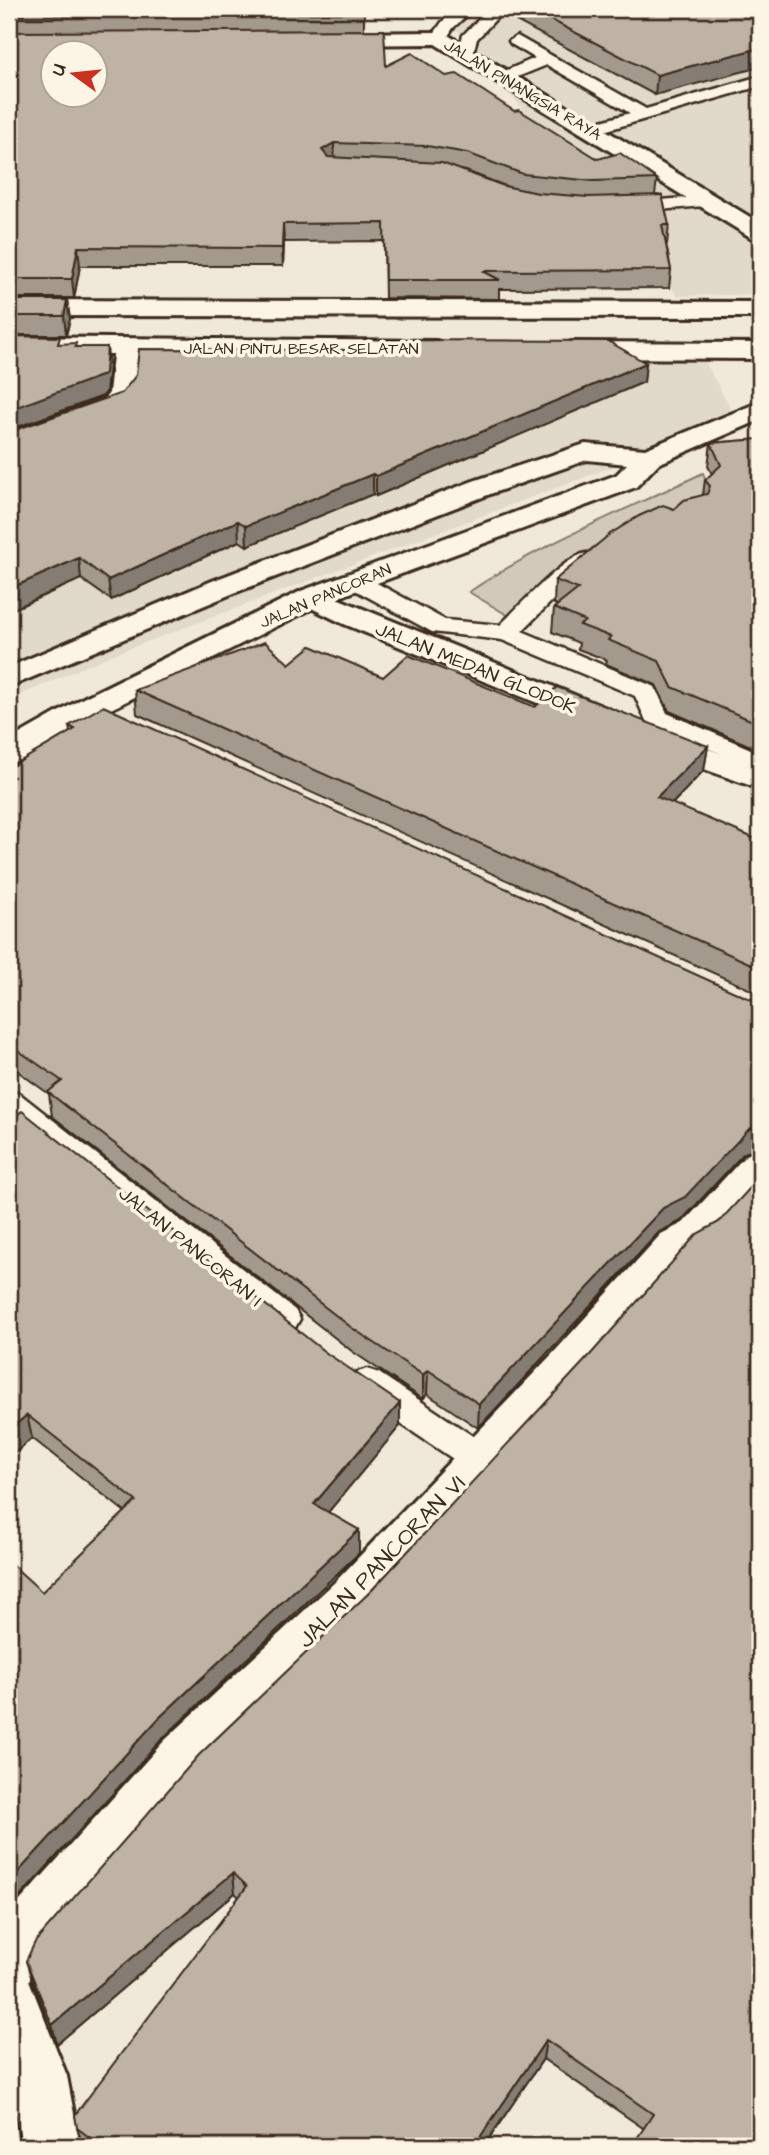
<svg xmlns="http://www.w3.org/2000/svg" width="769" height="2155" font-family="'Architects Daughter',sans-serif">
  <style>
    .built { fill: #e1d9c9 }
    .green { fill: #d2c9ba; stroke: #867a6c; stroke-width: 2 }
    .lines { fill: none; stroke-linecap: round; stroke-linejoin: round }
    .service-casing { stroke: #3b2a1e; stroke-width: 5 }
    .minor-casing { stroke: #3b2a1e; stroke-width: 6 }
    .secondary-casing { stroke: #3b2a1e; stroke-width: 6 }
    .primary-casing { stroke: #3b2a1e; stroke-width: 6 }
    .service { fill: #fcf5e5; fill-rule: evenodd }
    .minor { fill: #fcf5e5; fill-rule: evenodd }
    .secondary { fill: #fcf5e5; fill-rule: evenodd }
    .primary { fill: #fcf5e5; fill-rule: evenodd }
    .wall { fill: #a39a8d; stroke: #3b2a1e; stroke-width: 2; fill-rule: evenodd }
    .shaded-wall { fill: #857d73; stroke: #3b2a1e; stroke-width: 2 }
    .building { fill: #beb3a4; stroke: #3b2a1e; stroke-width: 2; fill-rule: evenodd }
    .labels { text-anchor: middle; stroke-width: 7; stroke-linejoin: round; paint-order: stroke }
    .far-street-label { font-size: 16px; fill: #3b2a1e; stroke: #fcf5e5 }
    .street-label { font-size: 19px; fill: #3b2a1e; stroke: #fcf5e5 }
    .near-street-label { font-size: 23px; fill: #3b2a1e; stroke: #fcf5e5 }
  </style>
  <rect width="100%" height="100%" fill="#f0e9d9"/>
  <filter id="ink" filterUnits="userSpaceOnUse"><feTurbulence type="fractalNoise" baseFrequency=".0143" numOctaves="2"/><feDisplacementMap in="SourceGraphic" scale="14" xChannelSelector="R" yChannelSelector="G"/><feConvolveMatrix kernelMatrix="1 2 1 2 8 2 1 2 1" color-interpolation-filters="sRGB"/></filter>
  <g filter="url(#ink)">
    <g class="built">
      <path d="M 435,9 L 760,9 L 760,294 L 678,296 L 454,26 Z"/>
      <path d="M 699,351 L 737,420 L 109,656 L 9,700 L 9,357 Z"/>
    </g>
    <path class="green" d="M 703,473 L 709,488 L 688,510 L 648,520 L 595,546 L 547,582 L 509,616 L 469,592 C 541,543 624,511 703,473 Z"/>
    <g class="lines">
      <g class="service-casing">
        <g id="service">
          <path d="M 457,9 L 474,9 L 453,28 L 445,41 L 433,41 L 431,38 L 442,22 Z"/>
          <path d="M 489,9 L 505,9 L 477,39 L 472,56 L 460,56 L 458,53 L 463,35 Z"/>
          <path d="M 517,36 L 646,109 L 760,76 L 760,86 L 590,135 L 582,130 L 584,126 L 630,113 L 547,65 L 510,80 L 498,80 L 496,77 L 498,74 L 535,58 L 511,44 L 509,41 Z"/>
          <path d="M 709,196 L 715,197 L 718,201 L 715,205 L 625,213 L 616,208 L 625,203 Z"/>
          <path d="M 586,553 L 594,555 L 597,560 L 594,565 L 563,590 L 522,631 L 655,687 L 667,713 L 760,753 L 760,770 L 647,723 L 635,696 L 502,640 L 432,632 L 346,585 L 342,580 L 346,575 L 362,575 L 445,620 L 500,625 C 520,606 561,559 586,553 Z"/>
          <path d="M 9,1091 L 20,1094 L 295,1310 L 300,1319 L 295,1328 L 283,1332 L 271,1328 L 9,1118 Z"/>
          <path d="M 367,1369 L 379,1373 L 492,1449 L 497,1459 L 492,1469 L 480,1474 L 468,1469 L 355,1393 L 350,1383 L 355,1373 Z"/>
        </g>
      </g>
      <g class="minor-casing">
        <g id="minor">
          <path d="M 439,32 L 446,34 L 760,223 L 760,240 L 752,238 L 435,44 L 334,45 L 327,43 L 324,39 L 327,35 L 334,33 Z"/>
          <path d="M 127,338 L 136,341 L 140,346 L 135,394 L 123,410 L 9,450 L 9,433 L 105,398 L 109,393 L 114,346 L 118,341 Z"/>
          <path d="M 312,588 L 606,708 L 611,715 L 606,722 L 595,725 L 584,722 L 344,624 L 301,603 L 297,597 L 301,591 Z"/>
          <path d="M 657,731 L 760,767 L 760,789 L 645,748 L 641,741 L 645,734 Z"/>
          <path d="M 760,1151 L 760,1192 L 713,1245 L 691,1256 L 585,1377 L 370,1611 L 200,1775 L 39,1960 L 29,1980 L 67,2076 L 80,2146 L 22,2146 L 9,2070 L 9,1913 L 164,1741 L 336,1581 L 555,1351 L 661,1234 L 683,1223 L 746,1155 Z"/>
        </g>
      </g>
      <g class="secondary-casing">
        <path id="secondary" d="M 760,402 L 760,420 L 658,464 L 636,487 L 323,603 L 105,712 L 21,760 L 9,763 L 9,740 L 83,698 L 301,591 L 616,475 L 627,464 L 587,460 L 493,493 L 234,593 L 9,687 L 9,667 L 212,581 L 473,481 L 585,444 L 645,449 Z"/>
      </g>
      <g class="primary-casing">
        <g id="primary">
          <path d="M 9,300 L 760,302 L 760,317 L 9,316 Z"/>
          <path d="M 9,337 L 437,341 L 446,344 L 450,349 L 446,354 L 437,357 L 9,353 Z"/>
          <path d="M 571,342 L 760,343 L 760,359 L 571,358 L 562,355 L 558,350 L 562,345 Z"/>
        </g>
      </g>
      <use href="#service" class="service"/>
      <use href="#minor" class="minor"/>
      <use href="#secondary" class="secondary"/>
      <use href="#primary" class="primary"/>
    </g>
    <g class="wall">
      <path d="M 9,9 L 364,13 L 364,30 L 386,66 L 446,76 L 514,111 L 598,159 L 657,179 L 655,195 L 669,225 L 667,244 L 666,244 L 671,270 L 669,288 L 499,289 L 499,299 L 385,298 L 384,241 L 284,242 L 283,266 L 80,266 L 74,298 L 9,298 ZM 461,170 L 466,171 L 508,187 Z"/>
      <path d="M 516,9 L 760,9 L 655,95 L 516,21 Z"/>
      <path d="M 9,300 L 67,300 L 70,319 L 66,335 L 9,335 Z"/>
      <path d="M 646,363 L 644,382 L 376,496 L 373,494 L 247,546 L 239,541 L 111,600 L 81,579 L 9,611 L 9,432 Z"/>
      <path d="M 760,439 L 760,750 L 669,711 L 656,685 L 606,664 L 607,660 L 578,649 L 579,643 L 552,632 L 554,608 L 558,605 L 554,604 L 555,580 L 674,509 L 703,495 L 705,480 L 712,474 L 708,466 L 711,443 Z"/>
      <path d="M 289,664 L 383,677 L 535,707 L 708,746 L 704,770 L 672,804 L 758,840 L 760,837 L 760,994 L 137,714 L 135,690 Z"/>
      <path d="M 69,726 L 750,999 L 760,1001 L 760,1149 L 759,1148 L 744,1153 L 681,1221 L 659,1232 L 478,1428 L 427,1394 L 423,1399 L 353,1352 L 52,1116 L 49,1094 L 9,1065 L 9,768 L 70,732 Z"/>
      <path d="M 9,1121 L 400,1426 L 328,1512 L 359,1530 L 359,1553 L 162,1739 L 42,1592 L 125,1512 L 32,1438 L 9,1458 Z"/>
      <path d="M 719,1222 L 760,2146 L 643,2128 L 543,2059 L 484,2146 L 84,2146 L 83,2145 L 77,2128 L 239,1897 L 235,1893 L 57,2044 L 32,1980 L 26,1961 L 372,1590 Z"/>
    </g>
    <g class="shaded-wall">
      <path d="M 760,48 L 760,67 L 655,95 L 657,75 Z"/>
      <path d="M 334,143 L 334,160 L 322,167 L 322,150 Z"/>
      <path d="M 283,224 L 284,242 L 283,266 L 282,248 Z"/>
      <path d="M 78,247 L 80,266 L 74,298 L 72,279 Z"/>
      <path d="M 67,300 L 70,319 L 66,335 L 64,316 Z"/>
      <path d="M 107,347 L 109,366 L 106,392 L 103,396 L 9,430 L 9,410 Z"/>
      <path d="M 646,363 L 644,382 L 376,496 L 376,476 Z"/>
      <path d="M 373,474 L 373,494 L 247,546 L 246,526 Z"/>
      <path d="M 238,521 L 239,541 L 111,600 L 108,580 Z"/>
      <path d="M 79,558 L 81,579 L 9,611 L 9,589 Z"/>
      <path d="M 708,746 L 704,770 L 655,822 L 657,797 Z"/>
      <path d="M 760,1125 L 759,1148 L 744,1153 L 681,1221 L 659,1232 L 478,1428 L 479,1404 L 663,1208 L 749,1129 Z"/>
      <path d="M 428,1370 L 427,1394 L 423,1399 L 423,1375 Z"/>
      <path d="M 400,1403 L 400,1426 L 315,1528 L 314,1504 Z"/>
      <path d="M 27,1415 L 32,1438 L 9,1458 L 9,1430 Z"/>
      <path d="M 359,1530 L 359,1553 L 162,1739 L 9,1909 L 9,1882 L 159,1718 Z"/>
      <path d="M 233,1873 L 235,1893 L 57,2044 L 52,2025 Z"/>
      <path d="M 546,2040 L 543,2059 L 484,2146 L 474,2146 Z"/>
    </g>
    <g class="building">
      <path d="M 9,9 L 357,9 L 364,13 L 9,16 Z"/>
      <path d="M 530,9 L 760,9 L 760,48 L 657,75 Z"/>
      <path d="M 384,30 L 386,66 L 412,53 L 446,76 L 457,74 L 514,111 L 519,110 L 598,159 L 620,153 L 657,179 L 593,181 L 523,174 L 467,153 L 427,146 L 334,143 L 322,150 L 328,157 L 442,163 L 504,186 L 538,193 L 588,197 L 662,195 L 669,225 L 662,225 L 671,270 L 483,271 L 500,280 L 385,280 L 384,223 L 283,224 L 282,248 L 78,247 L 72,279 L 9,279 L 9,32 ZM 52,52 L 94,52 L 94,94 L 52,94 Z"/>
      <path d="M 9,300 L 67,300 L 64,316 L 9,316 Z"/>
      <path d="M 9,336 L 60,337 L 58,344 L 76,343 L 75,347 L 107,347 L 105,373 L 101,376 L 9,410 Z"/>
      <path d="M 386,340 L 608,341 L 646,363 L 376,476 L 373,474 L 246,526 L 238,521 L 108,580 L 79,558 L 9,589 L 9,432 L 122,393 L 136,375 L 139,349 L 386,350 Z"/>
      <path d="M 760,439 L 760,724 L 672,687 L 659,661 L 608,640 L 611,637 L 580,625 L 585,621 L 554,608 L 578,589 L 555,580 L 610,534 L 639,516 L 663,505 L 674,509 L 684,500 L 707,494 L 710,486 L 705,480 L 721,465 L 711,443 Z"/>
      <path d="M 265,642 L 289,664 L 311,646 L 383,677 L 408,655 L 535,707 L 557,687 L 708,746 L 657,797 L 758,840 L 760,837 L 760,968 L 135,690 Z"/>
      <path d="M 103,706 L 750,999 L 760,1001 L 760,1125 L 749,1129 L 685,1197 L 663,1208 L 479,1404 L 428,1370 L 423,1375 L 352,1328 L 48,1092 L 62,1081 L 9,1044 L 9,780 L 14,777 L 9,774 L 9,768 L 75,729 L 69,726 Z"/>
      <path d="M 22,1111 L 325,1352 L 400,1403 L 314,1504 L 359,1530 L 159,1718 L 9,1882 L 9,1562 L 42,1592 L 136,1501 L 27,1415 L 9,1430 L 9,1121 Z"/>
      <path d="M 760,1177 L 760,2146 L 632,2146 L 653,2114 L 546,2040 L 474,2146 L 209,2146 L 203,2141 L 199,2146 L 101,2146 L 77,2128 L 75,2115 L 247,1886 L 233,1873 L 52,2025 L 26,1961 L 35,1942 L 199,1755 L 372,1590 L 590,1355 L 697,1234 L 719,1222 Z"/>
    </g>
  </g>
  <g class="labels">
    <g class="far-street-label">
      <text transform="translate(523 89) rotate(31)" y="6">JALAN PINANGSIA RAYA</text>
      <text x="301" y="354">JALAN PINTU BESAR SELATAN</text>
      <text transform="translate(325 595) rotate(-23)" y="6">JALAN PANCORAN</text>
    </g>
    <g class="street-label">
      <text transform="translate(476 667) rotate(22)" y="7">JALAN MEDAN GLODOK</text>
      <text transform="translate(191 1246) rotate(39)" y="7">JALAN PANCORAN I</text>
    </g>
    <g class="near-street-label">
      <text transform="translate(381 1561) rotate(-46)" y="8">JALAN PANCORAN VI</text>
    </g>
  </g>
  <rect width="769" height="2155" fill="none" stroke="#fcf5e5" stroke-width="35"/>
  <rect x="18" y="18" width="734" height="2120" fill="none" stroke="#3b2a1e" stroke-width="2.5" filter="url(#ink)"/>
  <g transform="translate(74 74) rotate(285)"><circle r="33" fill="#fcf5e5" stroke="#afa495" stroke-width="2"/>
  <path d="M0-5L12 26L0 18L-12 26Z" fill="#c8321e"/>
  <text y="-10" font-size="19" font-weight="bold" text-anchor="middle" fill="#3b2a1e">U</text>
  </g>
</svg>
